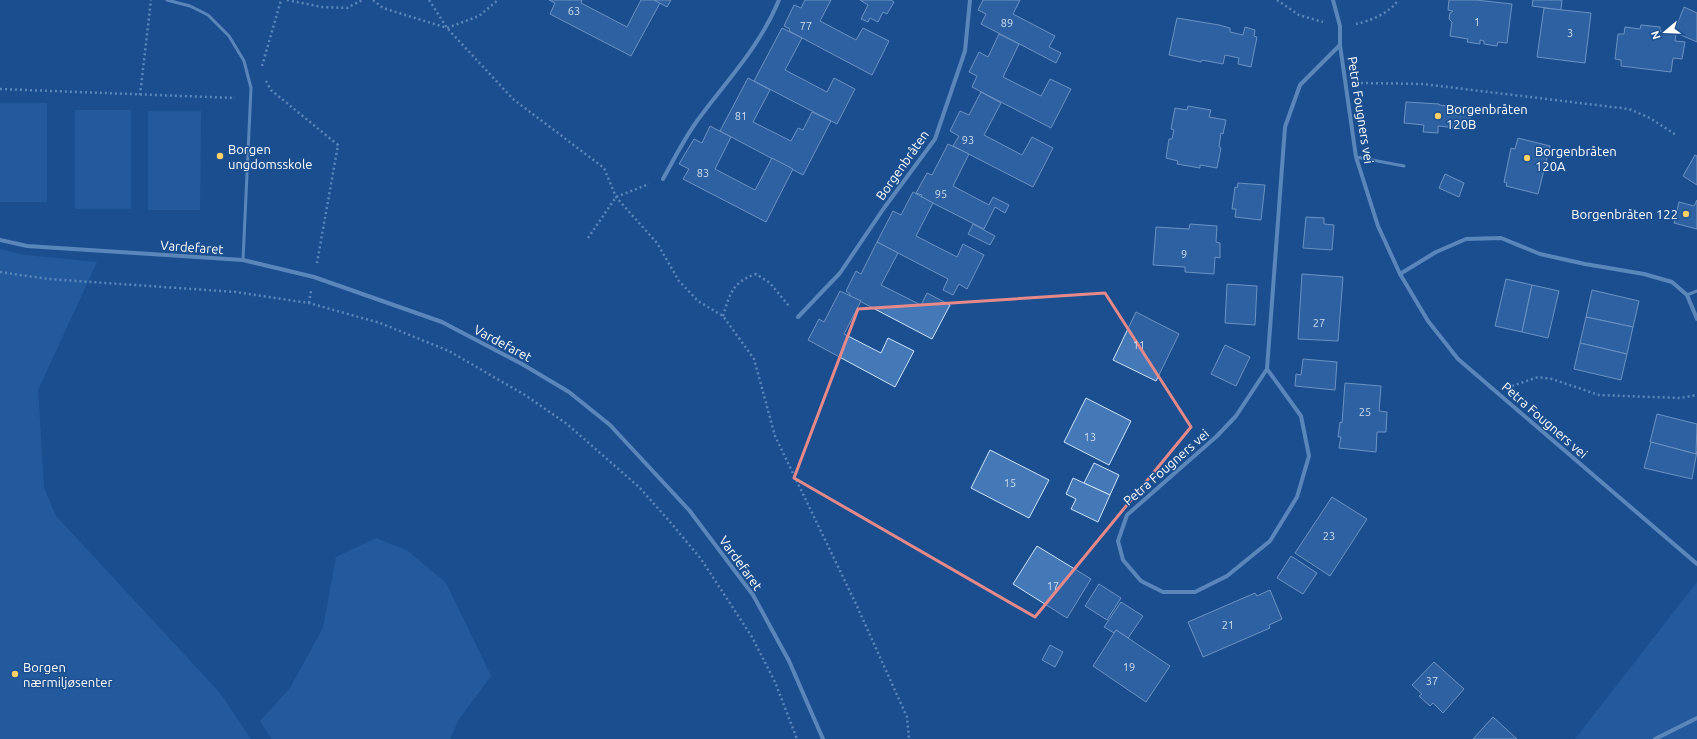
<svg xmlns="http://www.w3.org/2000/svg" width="1697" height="739" font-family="Ubuntu,sans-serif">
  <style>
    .green { fill: #2e69ad }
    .building { fill: #4478b7; stroke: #cfe3fa }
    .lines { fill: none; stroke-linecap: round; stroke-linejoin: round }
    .path { stroke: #a9c9ee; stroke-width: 2.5; stroke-dasharray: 2 3; stroke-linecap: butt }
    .lane { stroke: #a9c9ee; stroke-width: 3 }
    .street { stroke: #a9c9ee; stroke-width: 4 }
    .marked { fill: none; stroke: #e88989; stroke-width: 3; stroke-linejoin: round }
    .poi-dot { fill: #ffd166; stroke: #1b4f8f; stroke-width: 1.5 }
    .labels { text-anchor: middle; stroke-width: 3; stroke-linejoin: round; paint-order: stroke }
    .number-label { font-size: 11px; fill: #d0dded }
    .poi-label { font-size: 13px; fill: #fff; stroke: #1b4f8f; text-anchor: start }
    .street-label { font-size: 13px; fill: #fff; stroke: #1b4f8f }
  </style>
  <rect width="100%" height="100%" fill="#1b4f8f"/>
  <g class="green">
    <rect x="0" y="103" width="47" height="99"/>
    <rect x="75" y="110" width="56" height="99"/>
    <path d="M 148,111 L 201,111 L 200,210 L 148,210 Z"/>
    <path d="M 0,249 L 25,255 L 97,262 L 38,390 L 44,488 L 56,516 L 220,693 L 251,739 L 0,739 Z"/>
    <path d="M 376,538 L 408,551 L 446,583 L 491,676 L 459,719 L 450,739 L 272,739 L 260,721 L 290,688 L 323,628 L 336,557 Z"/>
    <path d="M 1697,582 L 1697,739 L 1575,739 Z"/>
  </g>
  <g class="building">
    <path d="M 549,0 L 582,0 L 581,3 L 627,27 L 641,0 L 654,0 L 660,3 L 631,56 L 550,14 L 555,3 Z"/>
    <path d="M 654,0 L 671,0 L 667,7 Z"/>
    <path d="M 805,0 L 831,0 L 820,21 L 856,40 L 863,28 L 889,41 L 872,75 L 789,31 L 790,29 L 784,26 L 794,5 L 801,8 Z"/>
    <path d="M 860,0 L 891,0 L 894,2 L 887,14 L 883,12 L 878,22 L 870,18 L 868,22 L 861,19 L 868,5 Z"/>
    <path d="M 983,0 L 1020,0 L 1013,14 L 1055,36 L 1049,47 L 1061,53 L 1056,63 L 981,24 L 986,14 L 978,10 Z"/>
    <path d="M 1449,0 L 1476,0 L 1512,4 L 1507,43 L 1498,42 L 1497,46 L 1484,44 L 1484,41 L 1480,40 L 1480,44 L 1467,42 L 1468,39 L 1450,36 L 1452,22 L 1449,19 L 1450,13 L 1453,11 L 1448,10 Z"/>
    <path d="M 1533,0 L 1562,0 L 1561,10 L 1532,6 Z"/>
    <path d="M 1684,7 L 1697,13 L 1697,42 L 1674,32 Z"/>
    <path d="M 1544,8 L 1591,13 L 1585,63 L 1537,57 Z"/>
    <path d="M 1177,18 L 1219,25 L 1230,28 L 1230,32 L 1243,35 L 1245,27 L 1255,30 L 1254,36 L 1257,37 L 1251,67 L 1238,64 L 1239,58 L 1225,55 L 1223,64 L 1202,60 L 1201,62 L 1169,55 Z"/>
    <path d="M 1641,25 L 1660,27 L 1660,31 L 1676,33 L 1675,41 L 1685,42 L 1682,59 L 1673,58 L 1671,72 L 1621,66 L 1621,60 L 1615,59 L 1618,34 L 1624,34 L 1625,27 L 1640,29 Z"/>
    <path d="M 782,28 L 802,38 L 785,70 L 827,92 L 834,78 L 855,89 L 837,124 L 754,81 Z"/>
    <path d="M 999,34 L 1019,44 L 1003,77 L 1041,96 L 1050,79 L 1071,89 L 1051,128 L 972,87 L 977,76 L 969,72 L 979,52 L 988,57 Z"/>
    <path d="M 748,78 L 770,90 L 753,122 L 791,141 L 798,128 L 803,130 L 812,112 L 831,121 L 803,175 L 720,131 Z"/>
    <path d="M 981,92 L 1001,103 L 984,135 L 1022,155 L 1032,137 L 1053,148 L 1033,187 L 953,146 L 959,136 L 950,131 L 960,111 L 969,115 Z"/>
    <path d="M 1406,102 L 1439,104 L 1439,105 L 1471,108 L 1469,129 L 1438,126 L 1438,133 L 1423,132 L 1424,125 L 1404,123 Z"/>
    <path d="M 1188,106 L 1211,110 L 1209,117 L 1226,120 L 1223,134 L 1221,133 L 1219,147 L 1221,148 L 1217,168 L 1200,165 L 1200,168 L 1177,164 L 1178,161 L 1166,158 L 1169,139 L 1172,139 L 1174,130 L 1171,129 L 1175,108 L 1187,110 Z"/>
    <path d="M 710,126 L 731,137 L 715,169 L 755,190 L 772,158 L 793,169 L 766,222 L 683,179 L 689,169 L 679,164 L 694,139 L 702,143 Z"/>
    <path d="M 1518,138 L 1550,146 L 1538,194 L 1506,186 L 1507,183 L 1504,182 L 1511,148 L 1515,149 Z"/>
    <path d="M 948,144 L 969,154 L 953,186 L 989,205 L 993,197 L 1009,205 L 1005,213 L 995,207 L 984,229 L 921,197 L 922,195 L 916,193 L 927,173 L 932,175 Z"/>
    <path d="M 1695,155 L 1697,156 L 1697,185 L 1683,176 Z"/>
    <path d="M 1445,174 L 1464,183 L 1459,197 L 1439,188 Z"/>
    <path d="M 1238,183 L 1265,185 L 1261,220 L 1235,217 L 1236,209 L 1232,209 L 1235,187 L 1237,188 Z"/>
    <path d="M 913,192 L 933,203 L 916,236 L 957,257 L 963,244 L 984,255 L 967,289 L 959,284 L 953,295 L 943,290 L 948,279 L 877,242 L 893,211 L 901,215 Z"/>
    <path d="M 1697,200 L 1697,229 L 1674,223 L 1679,202 L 1694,206 Z"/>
    <path d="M 1306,217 L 1324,218 L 1324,224 L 1334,225 L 1332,250 L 1303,248 Z"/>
    <path d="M 973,224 L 995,236 L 990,245 L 968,234 Z"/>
    <path d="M 1190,224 L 1217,226 L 1216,242 L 1220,243 L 1220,258 L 1215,257 L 1214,274 L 1185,272 L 1185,267 L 1153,265 L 1156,227 L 1189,229 Z"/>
    <path d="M 877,242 L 898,253 L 881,285 L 921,305 L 927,293 L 950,305 L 932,339 L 850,296 L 850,294 L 846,291 L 856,271 L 861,274 Z"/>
    <path d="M 1302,274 L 1343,277 L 1338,341 L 1298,339 Z"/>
    <path d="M 1506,279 L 1532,285 L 1522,332 L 1495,326 Z"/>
    <path d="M 1227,284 L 1257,286 L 1255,325 L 1225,323 Z"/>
    <path d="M 1532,285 L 1559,291 L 1548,338 L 1522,332 Z"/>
    <path d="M 1592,290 L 1639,301 L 1633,327 L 1586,317 Z"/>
    <path d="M 840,291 L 861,301 L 844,334 L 881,353 L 888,338 L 914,351 L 895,387 L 808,340 L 819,319 L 824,322 Z"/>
    <path d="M 1136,312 L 1179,334 L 1156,381 L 1113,360 Z"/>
    <path d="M 1586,317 L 1633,327 L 1627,354 L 1580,343 Z"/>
    <path d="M 1580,343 L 1627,354 L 1621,380 L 1574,369 Z"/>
    <path d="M 1225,345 L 1250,357 L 1236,386 L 1211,374 Z"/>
    <path d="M 1303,359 L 1337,362 L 1335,390 L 1295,386 L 1296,374 L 1301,375 Z"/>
    <path d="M 1345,383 L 1381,386 L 1379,411 L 1387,412 L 1386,432 L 1377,432 L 1376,452 L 1339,448 L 1341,437 L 1338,437 L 1340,422 L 1342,423 Z"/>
    <path d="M 1086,398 L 1131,421 L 1109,465 L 1064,442 Z"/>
    <path d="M 1657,414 L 1697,424 L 1696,454 L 1650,442 Z"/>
    <path d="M 1651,442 L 1696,454 L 1697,451 L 1692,479 L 1644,468 Z"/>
    <path d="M 990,450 L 1049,480 L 1029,518 L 971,488 Z"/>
    <path d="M 1094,463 L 1119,475 L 1110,495 L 1084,483 Z"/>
    <path d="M 1073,478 L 1110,495 L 1098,522 L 1071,509 L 1076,499 L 1066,494 Z"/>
    <path d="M 1332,497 L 1367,519 L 1330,576 L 1295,553 Z"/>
    <path d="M 1037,546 L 1091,579 L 1067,618 L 1013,584 Z"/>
    <path d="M 1291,556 L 1317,573 L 1303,594 L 1277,578 Z"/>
    <path d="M 1099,584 L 1121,598 L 1107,620 L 1085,606 Z"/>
    <path d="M 1270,590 L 1282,619 L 1269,625 L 1270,628 L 1203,657 L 1188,622 L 1255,593 L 1257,596 Z"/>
    <path d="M 1121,602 L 1143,616 L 1128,638 L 1116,630 L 1114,633 L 1104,627 Z"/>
    <path d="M 1116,630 L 1170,666 L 1146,702 L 1093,666 Z"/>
    <path d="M 1050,645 L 1063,652 L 1055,667 L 1042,660 Z"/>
    <path d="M 1434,662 L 1464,689 L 1443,713 L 1433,703 L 1430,706 L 1419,696 L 1422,694 L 1412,685 Z"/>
    <path d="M 1493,717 L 1517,739 L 1473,739 Z"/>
  </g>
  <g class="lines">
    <g class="path">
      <path d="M 287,0 L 322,7 L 347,8 L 362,0"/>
      <path d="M 373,0 L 383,8 L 447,28 L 479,16 L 498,0"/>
      <path d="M 429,0 L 447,28 L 513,99 L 604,168 L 616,197 L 657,243 L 679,281 L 698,301 L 723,316 L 754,359 L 775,436 L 856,604 L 907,717 L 909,739"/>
      <path d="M 1277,0 L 1299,15 L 1323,22"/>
      <path d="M 1356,24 C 1370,21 1390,13 1398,0"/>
      <path d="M 262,66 L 281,0"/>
      <path d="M 266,81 L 271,90 L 338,145 L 317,263"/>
      <path d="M 1361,83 L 1423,84 L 1629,109 L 1650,118 L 1676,135"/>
      <path d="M 0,89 L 235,98"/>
      <path d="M 140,95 L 151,0"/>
      <path d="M 588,238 L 616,197 L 649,184"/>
      <path d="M 0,272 L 48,279 L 236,292 L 309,303 L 380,323 L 449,351 L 525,395 L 567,424 L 639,487 L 671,523 L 701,559 L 752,637 L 775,682 L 797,739"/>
      <path d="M 309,303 L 311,291"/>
      <path d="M 723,316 C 730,294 732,282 756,274 L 770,283 L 789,306"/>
      <path d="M 1512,386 L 1538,377 L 1552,379 L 1599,395 L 1680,398 L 1697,395"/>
    </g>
    <g class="lane">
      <path d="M 167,0 L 190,6 L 208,15 L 229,36 L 244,61 L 251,88 L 243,260"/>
      <path d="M 1356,157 L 1404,166"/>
      <path d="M 1687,295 L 1697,291"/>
    </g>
    <g class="street">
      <path d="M 1333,0 L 1340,26 L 1340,45 L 1356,157 L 1378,226 L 1400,274 L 1428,321 L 1458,359 L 1697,564"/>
      <path d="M 663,179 C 674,159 684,139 697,121 C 727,80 759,48 779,0"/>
      <path d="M 0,240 L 27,246 L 243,260 L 314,277 L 442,322 L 522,364 L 569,392 L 610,425 L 689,510 L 753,595 L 789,661 L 823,739"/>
      <path d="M 1400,274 L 1436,252 L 1466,239 L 1501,238 L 1540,254 L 1585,264 L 1644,274 L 1672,282 L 1687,295 L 1697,319"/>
      <path d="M 798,317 L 840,273 L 884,208 L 935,139 L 965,51 L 970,0"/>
      <path d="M 1267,369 L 1301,416 L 1309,456 L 1297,497 L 1270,541 L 1227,576 L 1195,592 L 1163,592 L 1141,581 L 1123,560 L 1118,541 L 1127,515 L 1217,436 L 1236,416 L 1267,369 L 1285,127 L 1300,85 L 1340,45"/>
      <path d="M 1655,739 L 1697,718"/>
    </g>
  </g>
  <path d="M0 0H1697V739H0ZM 1105,293 L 1191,427 L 1035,617 L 794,478 L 858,309 Z" fill="#1b4f8f" fill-opacity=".55" fill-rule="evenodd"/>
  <path class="marked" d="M 1105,293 L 1191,427 L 1035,617 L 794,478 L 858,309 Z"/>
  <g class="poi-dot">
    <circle cx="1438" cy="116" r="4"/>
    <circle cx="220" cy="156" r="4"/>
    <circle cx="1527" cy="158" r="4"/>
    <circle cx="1686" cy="214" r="4"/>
    <circle cx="15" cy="674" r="4"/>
  </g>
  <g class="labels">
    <g class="number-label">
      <text x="574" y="15">63</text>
      <text x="1477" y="26">1</text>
      <text x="1007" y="27">89</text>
      <text x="806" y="30">77</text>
      <text x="1570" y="37">3</text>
      <text x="741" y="120">81</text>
      <text x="968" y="144">93</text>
      <text x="703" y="177">83</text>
      <text x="941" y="198">95</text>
      <text x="1184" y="258">9</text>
      <text x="1319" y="327">27</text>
      <text x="1139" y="349">11</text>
      <text x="1365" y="416">25</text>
      <text x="1090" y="441">13</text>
      <text x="1010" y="487">15</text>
      <text x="1329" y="540">23</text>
      <text x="1053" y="590">17</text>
      <text x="1228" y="629">21</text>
      <text x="1129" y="671">19</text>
      <text x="1432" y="685">37</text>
    </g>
    <g class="poi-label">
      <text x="1446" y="114">Borgenbråten<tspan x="1446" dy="15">120B</tspan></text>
      <text x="228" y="154">Borgen<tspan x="228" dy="15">ungdomsskole</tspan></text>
      <text x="1535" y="156">Borgenbråten<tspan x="1535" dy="15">120A</tspan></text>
      <text x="1678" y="219" text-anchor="end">Borgenbråten 122</text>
      <text x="23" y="672">Borgen<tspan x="23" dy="15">nærmiljøsenter</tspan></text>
    </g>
    <g class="street-label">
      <text transform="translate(1361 110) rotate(81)" y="5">Petra Fougners vei</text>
      <text transform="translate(902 165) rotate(-55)" y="5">Borgenbråten</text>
      <text transform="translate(192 247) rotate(4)" y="5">Vardefaret</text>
      <text transform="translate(503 343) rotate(28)" y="5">Vardefaret</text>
      <text transform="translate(1545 420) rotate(41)" y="5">Petra Fougners vei</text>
      <text transform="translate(1166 467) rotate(-41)" y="5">Petra Fougners vei</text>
      <text transform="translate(741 563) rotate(54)" y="5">Vardefaret</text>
    </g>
  </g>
  <g transform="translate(1665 32) rotate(251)" stroke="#1b4f8f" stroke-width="3" paint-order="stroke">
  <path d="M0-3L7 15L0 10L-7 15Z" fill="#ffffff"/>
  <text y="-6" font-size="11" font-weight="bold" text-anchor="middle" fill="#ffffff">N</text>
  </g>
</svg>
